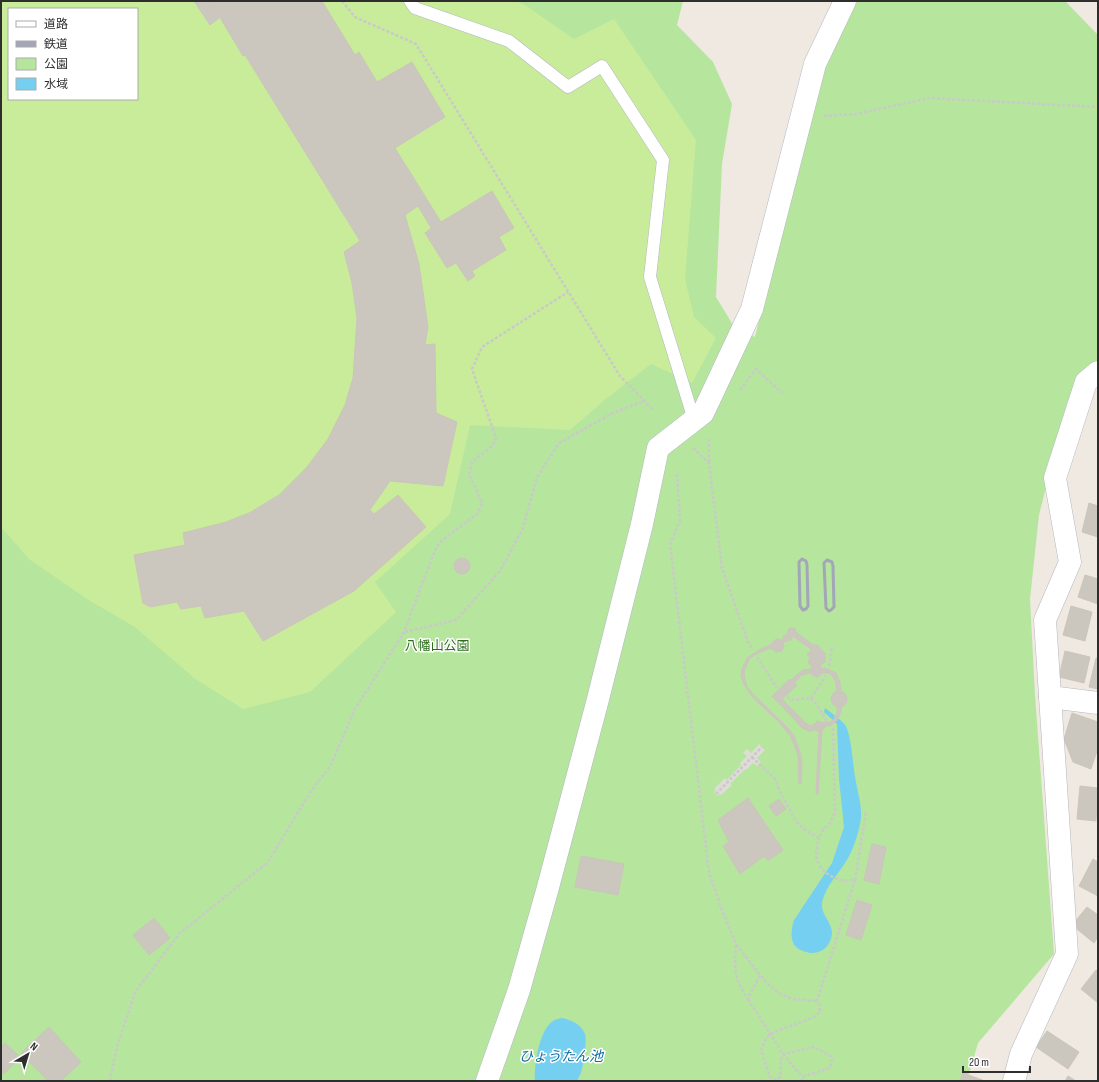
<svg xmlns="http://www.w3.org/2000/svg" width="1099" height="1082" font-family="'Sofia Sans Condensed','Noto Sans JP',sans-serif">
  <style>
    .green { fill: #b6e59e; fill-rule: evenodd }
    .pitch { fill: #c9ec9a; fill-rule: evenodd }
    .plaza { fill: #dfdcd8 }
    .water { fill: #75cff0 }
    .building { fill: #cbc7bf; stroke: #cbc5ba }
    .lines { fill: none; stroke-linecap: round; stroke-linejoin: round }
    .lane-casing { stroke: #b4b7c1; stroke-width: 13 }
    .street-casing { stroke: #b4b7c1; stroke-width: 23 }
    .path { stroke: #c9c9c9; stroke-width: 2.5; stroke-dasharray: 3 2; stroke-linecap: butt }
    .lane { stroke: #fff; stroke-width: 12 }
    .street { stroke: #fff; stroke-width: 22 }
    .rail { stroke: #a3a6b8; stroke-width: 3 }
    .labels { text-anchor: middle; stroke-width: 3; stroke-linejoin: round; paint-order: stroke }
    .park-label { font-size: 13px; fill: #2c6e1b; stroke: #fff }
    .water-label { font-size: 14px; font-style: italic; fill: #0d6fa3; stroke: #fff }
  </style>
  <rect width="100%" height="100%" fill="#efe9e1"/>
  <path class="green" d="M 1,1 L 683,1 L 677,25 L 713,62 L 732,104 L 722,164 L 716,297 L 733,325 L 755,337 L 819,72 L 857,1 L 1065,1 L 1098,35 L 1098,374 L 1072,393 L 1067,403 L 1039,515 L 1030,599 L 1035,695 L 1054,954 L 978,1043 L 967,1081 L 1,1081 ZM 9,9 L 137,9 L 137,99 L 9,99 Z"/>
  <path class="pitch" d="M 1,1 L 515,1 L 525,5 L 574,39 L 614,19 L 696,140 L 685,279 L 694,317 L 716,338 L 692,383 L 651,364 L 607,398 L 570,430 L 470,425 L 450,514 L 375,582 L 396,612 L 310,692 L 243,709 L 194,678 L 135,627 L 90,601 L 29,559 L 1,527 ZM 9,9 L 137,9 L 137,99 L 9,99 Z"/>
  <path class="plaza" d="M 759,744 L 765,750 L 757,758 L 761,762 L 757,766 L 753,763 L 746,770 L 745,769 L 730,784 L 732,785 L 721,795 L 719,794 L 717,796 L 714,792 L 716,790 L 714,789 L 725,778 L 727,780 L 741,765 L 740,763 L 747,756 L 743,753 L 747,749 L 751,753 Z"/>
  <g class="water">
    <path d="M 825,708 C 830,712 843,721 846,726 C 853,744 852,763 856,782 C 858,794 862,806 861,818 C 859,831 855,845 849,856 C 841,872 826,884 822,903 C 820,918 839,925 829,943 C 825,951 815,955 806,952 C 789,948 790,933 794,920 L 832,863 L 844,827 L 839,779 L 837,724 L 824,712 Z"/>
    <path d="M 562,1018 C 571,1020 581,1024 585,1034 C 587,1040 584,1062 582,1069 C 581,1073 579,1077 577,1081 L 535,1081 C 534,1066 539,1030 553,1021 C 555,1019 559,1019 562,1018 Z"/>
  </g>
  <g class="building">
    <path d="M 194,1 L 210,1 L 219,18 L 210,25 Z"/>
    <path d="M 210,1 L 322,1 L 355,55 L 359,52 L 377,82 L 412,62 L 445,117 L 395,148 L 441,222 L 492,191 L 514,228 L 499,237 L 506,250 L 472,271 L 475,276 L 468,281 L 456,263 L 447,268 L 425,233 L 431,228 L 418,206 L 405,215 L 419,264 L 428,327 L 425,345 L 435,344 L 436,413 L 457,422 L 443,486 L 390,481 L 370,510 L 374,514 L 398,495 L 426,527 L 354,591 L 263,641 L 244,611 L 205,618 L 201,606 L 181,609 L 177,602 L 150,607 L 143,603 L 134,555 L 185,545 L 183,533 L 226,522 L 249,513 L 279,495 L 307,467 L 328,439 L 345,405 L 353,378 L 357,318 L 352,283 L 344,252 L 360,241 L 245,55 L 243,56 Z"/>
    <path d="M 1089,503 L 1098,506 L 1098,537 L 1082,532 Z"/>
    <circle cx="462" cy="566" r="8"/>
    <path d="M 1085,575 L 1098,579 L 1098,604 L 1078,597 Z"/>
    <path d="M 1071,606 L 1092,612 L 1085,641 L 1063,635 Z"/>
    <path d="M 789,628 L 795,628 L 796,632 L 813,645 L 818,645 L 821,650 L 825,653 L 825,662 L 820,666 L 816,663 L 812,666 L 808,663 L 810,658 L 807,654 L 812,650 L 793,636 L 791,640 L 786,641 L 783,643 L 783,636 L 787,635 Z"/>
    <path d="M 776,639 L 782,640 L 784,646 L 782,651 L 776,652 L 771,648 L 756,654 L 749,659 L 744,672 L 745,680 L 747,687 L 753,694 L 788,728 L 794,736 L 801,755 L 802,767 L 801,784 L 799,784 L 798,755 L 791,737 L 779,722 L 753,698 L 744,684 L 741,676 L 742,669 L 747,658 L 759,650 L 770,645 Z"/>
    <path d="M 1065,651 L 1090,657 L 1084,683 L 1059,677 Z"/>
    <path d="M 1096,658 L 1098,658 L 1098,689 L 1089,687 Z"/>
    <path d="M 816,663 L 823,669 L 825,668 L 836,673 L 840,682 L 841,690 L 836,690 L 836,683 L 833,677 L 829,673 L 822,673 L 818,677 L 813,676 L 810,673 L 802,675 L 794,683 L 797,685 L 782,699 L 801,718 L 797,722 L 772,696 L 790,679 L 791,680 L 803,670 L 811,669 L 812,666 Z"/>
    <circle cx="839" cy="699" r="8"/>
    <path d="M 837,707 L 841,707 L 841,712 L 837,720 L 832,725 L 822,727 L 822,723 L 830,722 L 834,719 L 837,713 Z"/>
    <path d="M 1072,713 L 1098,722 L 1098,748 L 1091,769 L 1073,762 L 1064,739 Z"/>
    <path d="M 801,718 L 805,723 L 811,726 L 814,724 L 815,729 L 813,731 L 808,731 L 801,727 L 797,722 Z"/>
    <path d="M 818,721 L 822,723 L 822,727 L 825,727 L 822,731 L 816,731 L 815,729 L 814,724 Z"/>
    <path d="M 819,731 L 822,731 L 818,794 L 816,794 Z"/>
    <path d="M 1080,786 L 1098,788 L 1096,821 L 1077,819 Z"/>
    <path d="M 748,798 L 783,850 L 768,861 L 764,856 L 740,874 L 723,846 L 729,842 L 718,820 Z"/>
    <path d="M 779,799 L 786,809 L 776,816 L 769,806 Z"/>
    <path d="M 872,844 L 886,847 L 879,884 L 864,880 Z"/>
    <path d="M 581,856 L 624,864 L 618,895 L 575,887 Z"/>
    <path d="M 1093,859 L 1098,862 L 1098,896 L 1079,886 Z"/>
    <path d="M 857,900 L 872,905 L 861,940 L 846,935 Z"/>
    <path d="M 1087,907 L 1098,915 L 1098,937 L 1094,943 L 1072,925 Z"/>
    <path d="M 154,918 L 170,938 L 149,955 L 133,935 Z"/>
    <path d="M 1096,970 L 1098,971 L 1098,1003 L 1081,989 Z"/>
    <path d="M 49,1027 L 81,1062 L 61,1081 L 48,1081 L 21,1053 Z"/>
    <path d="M 1047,1031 L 1079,1052 L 1068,1069 L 1036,1047 Z"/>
    <path d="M 5,1043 L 20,1057 L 4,1074 L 1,1071 L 1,1047 Z"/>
    <path d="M 963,1073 L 985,1081 L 960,1081 Z"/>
    <path d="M 1068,1076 L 1076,1081 L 1065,1081 Z"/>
  </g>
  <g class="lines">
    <g class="lane-casing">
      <path id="lane" d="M 410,1 L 415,8 L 509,41 L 568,87 L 602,66 L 663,160 L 650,277 L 694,420"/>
    </g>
    <g class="street-casing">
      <g id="street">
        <path d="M 1050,697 L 1098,703"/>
        <path d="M 487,1081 L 519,990 L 547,891 L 597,703 L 642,524 L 658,448 L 703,413 L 752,309 L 815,64 L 845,1"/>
        <path d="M 1014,1081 L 1021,1054 L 1067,954 L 1045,620 L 1070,562 L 1055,478 L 1086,382 L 1098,372"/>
      </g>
    </g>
    <g class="path">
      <path d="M 342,1 L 355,17 L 416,44 L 620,376 L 653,410"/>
      <path d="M 824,116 L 856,114 L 930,98 L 1098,107"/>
      <path d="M 740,390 L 756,369 L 782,393"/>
      <path d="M 693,448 L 709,463 L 722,568 L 748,642 L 753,650"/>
      <path d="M 709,462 L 709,437"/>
      <path d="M 677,474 L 680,520 L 670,544 L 709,873 L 722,910 L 736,944 L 760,975 L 769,985 L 779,993 L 792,999 L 817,1001"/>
      <path d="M 405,632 L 456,620 L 500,571 L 523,528 L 537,477 L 559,443 L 613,413 L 644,401"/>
      <path d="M 757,657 L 777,688"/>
      <path d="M 829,666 L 832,646"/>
      <path d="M 787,697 L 793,700 L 811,698 C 819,706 822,714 828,723"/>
      <path d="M 811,698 L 826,676"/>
      <path d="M 752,757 L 776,780 L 779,790 L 796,821 L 805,830 L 819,838 L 822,831 L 831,822 L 835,812 L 833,729 L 831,726"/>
      <path d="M 716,794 L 762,747"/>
      <path d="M 855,880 L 866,812"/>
      <path d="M 736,945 C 734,967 734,980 748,999 L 760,975"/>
      <path d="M 748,999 L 783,1054 L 802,1077"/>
      <path d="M 110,1081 L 117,1046 L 135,992 L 179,934 L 268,862 L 309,794 L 331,765 L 355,709 L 404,632 L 433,555 L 439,543 L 478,513 L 482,503 L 469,474 L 472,462 L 493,445 L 496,438 L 472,369 L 482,347 L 568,292"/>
      <path d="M 803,1081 L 802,1077 L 830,1068 L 832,1062 L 831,1056 L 814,1047 L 783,1054 L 781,1060 L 780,1077 L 775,1080 L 770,1077 L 761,1050 L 766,1038 L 770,1034 L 816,1016 L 820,1011 L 820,1005 L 817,1001 L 855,880 C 851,880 846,881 843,880 C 830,879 816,867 816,853 C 817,848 818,843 819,838"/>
    </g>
    <use href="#lane" class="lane"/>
    <use href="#street" class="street"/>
    <g class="rail">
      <path d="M 802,559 L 806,561 L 807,565 L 808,606 L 806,609 L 803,610 L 800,606 L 799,562 Z"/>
      <path d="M 827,560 L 832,562 L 833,566 L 834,607 L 831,610 L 829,611 L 826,608 L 824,563 Z"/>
    </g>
  </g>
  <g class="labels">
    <g class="park-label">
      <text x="437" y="650">八幡山公園</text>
    </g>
    <g class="water-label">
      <text x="561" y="1061">ひょうたん池</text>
    </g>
  </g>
  <rect width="1099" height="1082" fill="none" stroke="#2e2e2e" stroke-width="4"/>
  <rect x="8" y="8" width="130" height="92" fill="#ffffff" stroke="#ababab"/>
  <rect x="16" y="21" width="20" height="6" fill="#ffffff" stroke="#ababab"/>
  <text x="44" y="28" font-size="12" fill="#2e2e2e">道路</text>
  <rect x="16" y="41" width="20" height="6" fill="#a3a6b8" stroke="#ababab"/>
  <text x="44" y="48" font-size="12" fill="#2e2e2e">鉄道</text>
  <rect x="16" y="58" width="20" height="12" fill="#b6e59e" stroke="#ababab"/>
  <text x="44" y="68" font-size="12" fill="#2e2e2e">公園</text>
  <rect x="16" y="78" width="20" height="12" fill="#75cff0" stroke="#ababab"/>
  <text x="44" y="88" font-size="12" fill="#2e2e2e">水域</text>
  <g transform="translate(28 1054) rotate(38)" stroke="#ffffff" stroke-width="3" paint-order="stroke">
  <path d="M0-3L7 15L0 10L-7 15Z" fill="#2e2e2e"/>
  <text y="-6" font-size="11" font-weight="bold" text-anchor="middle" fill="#2e2e2e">N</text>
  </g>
  <path d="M963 1066v6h67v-6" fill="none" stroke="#2e2e2e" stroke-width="2"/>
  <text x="969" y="1066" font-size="12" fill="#2e2e2e" stroke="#ffffff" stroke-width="3" paint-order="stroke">20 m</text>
</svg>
